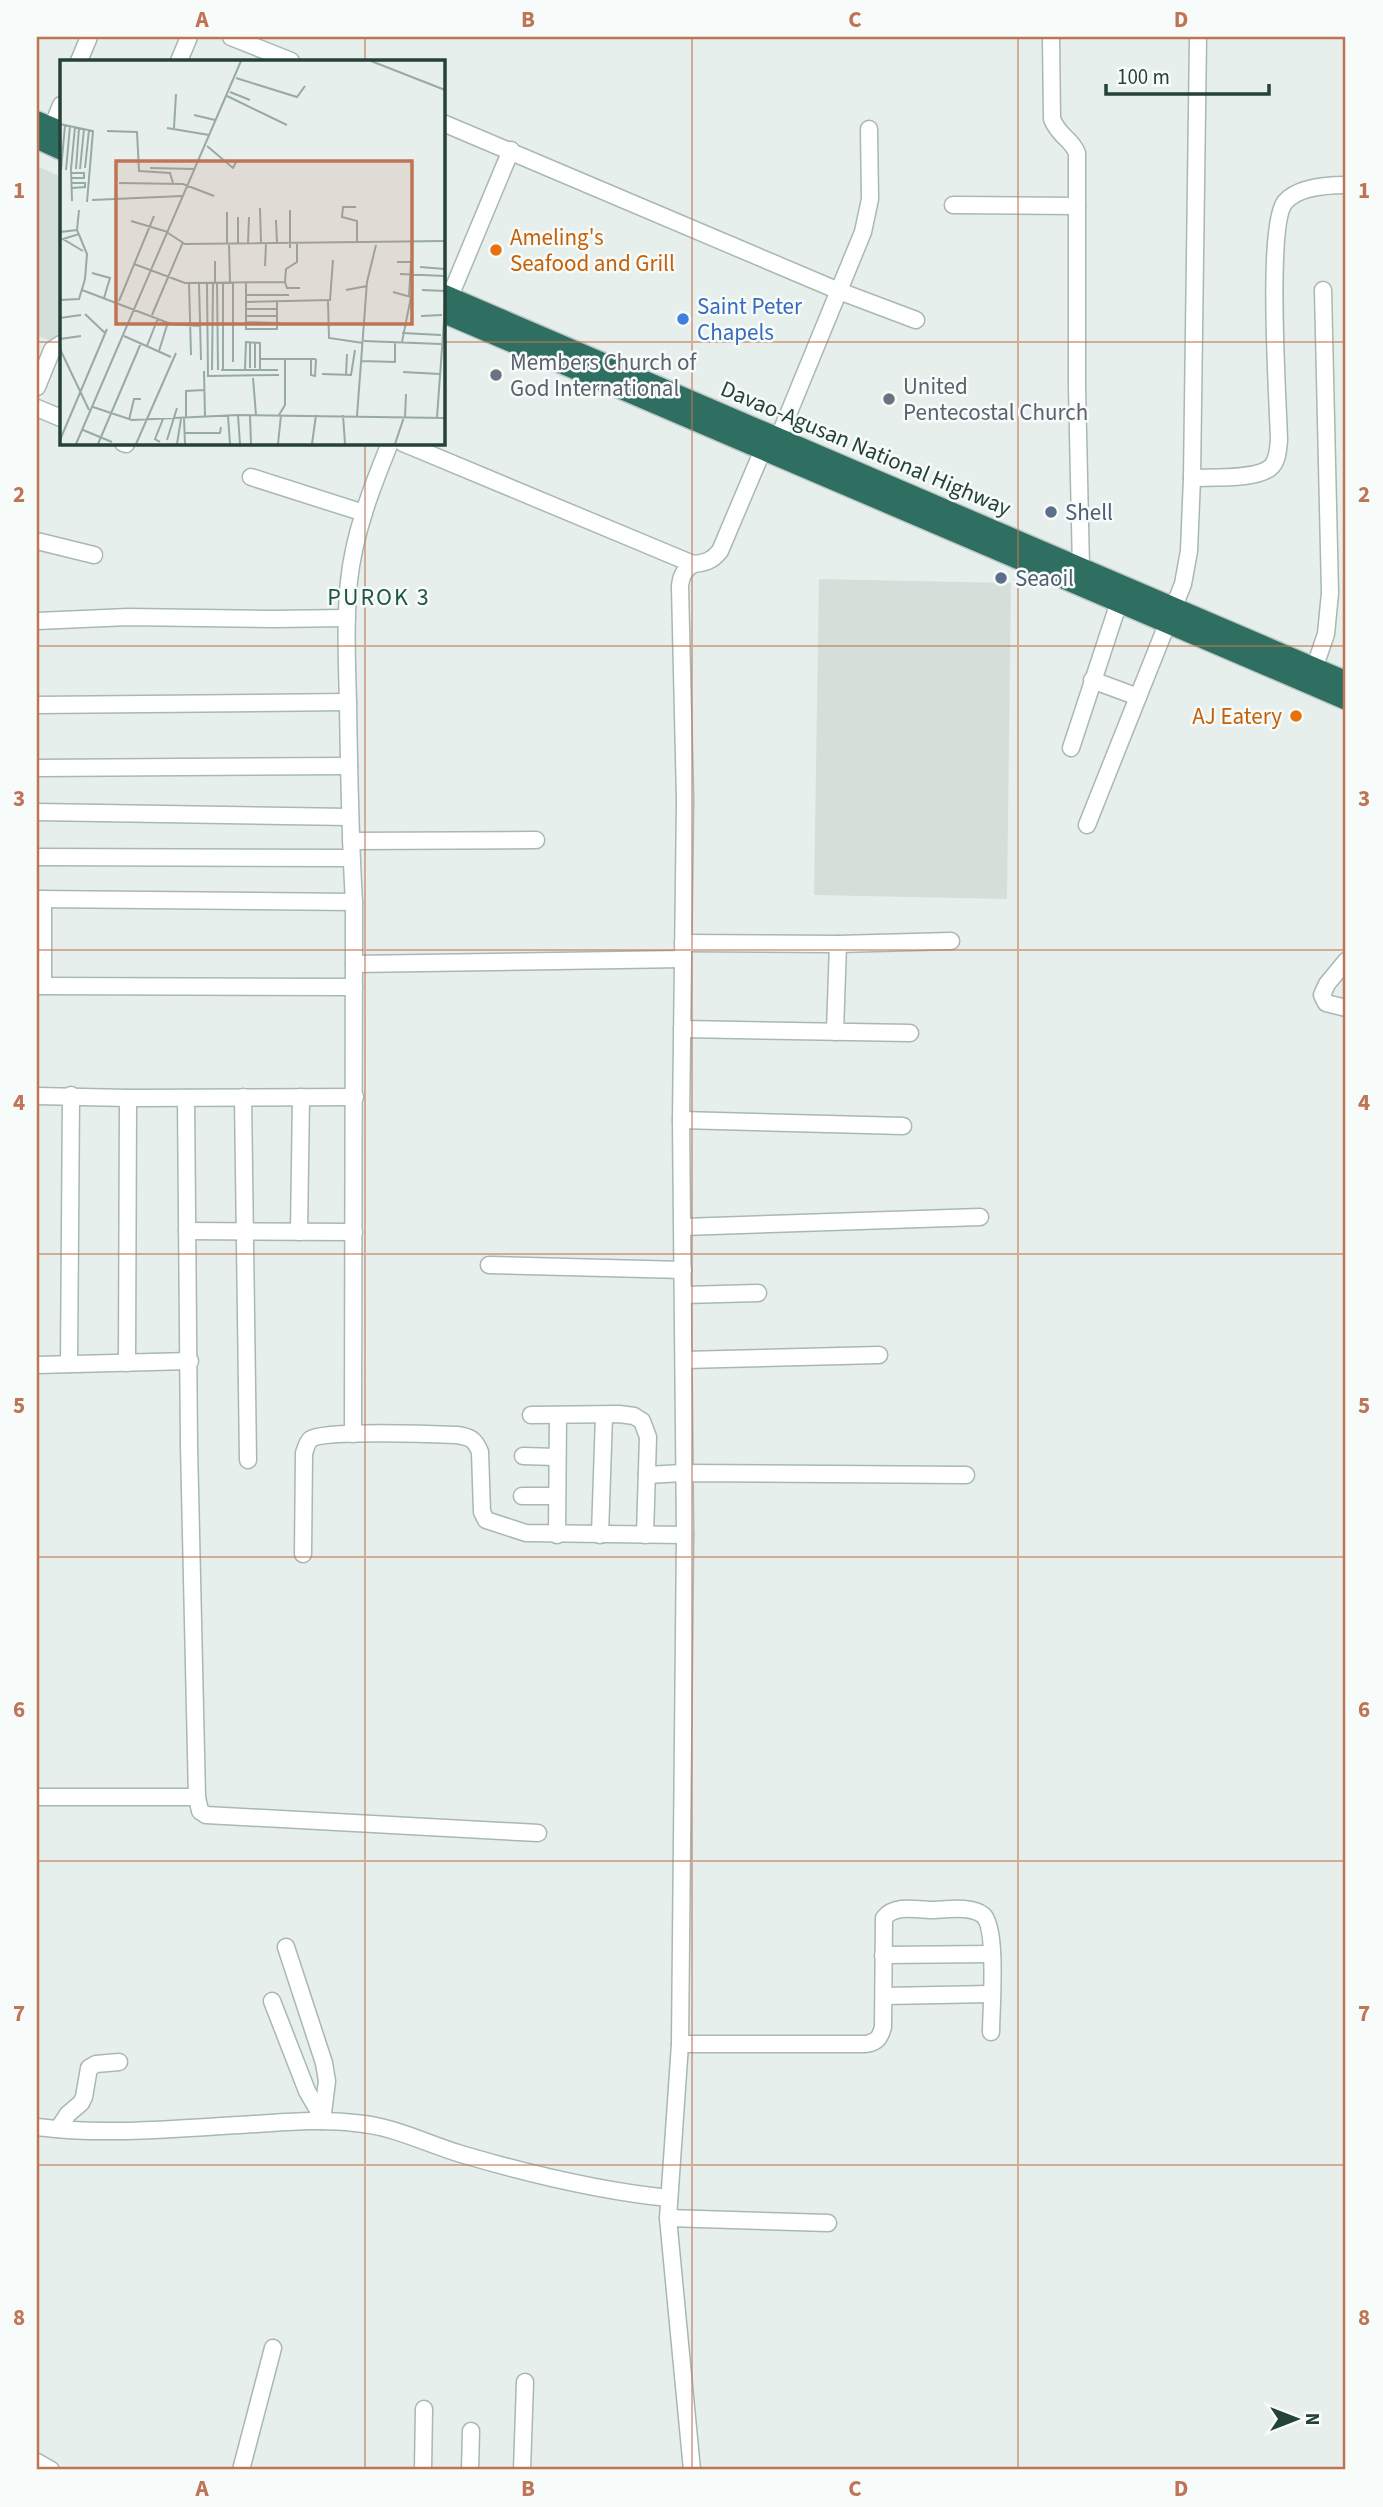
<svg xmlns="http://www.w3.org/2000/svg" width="1383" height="2507" font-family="'Source Sans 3',sans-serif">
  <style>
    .built { fill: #d4dfda }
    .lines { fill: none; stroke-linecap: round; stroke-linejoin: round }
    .minor-casing { stroke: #a8b8b2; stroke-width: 19 }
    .highway-casing { stroke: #c2cac8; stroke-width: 24 }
    .minor { stroke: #fff; stroke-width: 16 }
    .highway { stroke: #2f6f62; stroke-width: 21 }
    .grid { fill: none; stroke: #c07456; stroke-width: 2; stroke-opacity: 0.55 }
    .food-dot { fill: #e8710a; stroke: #f7fbf9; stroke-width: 2.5 }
    .shop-dot { fill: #3f7fe0; stroke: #f7fbf9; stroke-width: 2.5 }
    .worship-dot { fill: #6b7280; stroke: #f7fbf9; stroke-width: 2.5 }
    .service-dot { fill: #5c6f8a; stroke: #f7fbf9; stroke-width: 2.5 }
    .labels { text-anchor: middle; stroke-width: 5; stroke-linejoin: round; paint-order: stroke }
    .food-label { font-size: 23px; fill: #c56008; stroke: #f7fbf9; text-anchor: start }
    .shop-label { font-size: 23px; fill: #366cbe; stroke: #f7fbf9; text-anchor: start }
    .worship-label { font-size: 23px; fill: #5b616d; stroke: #f7fbf9; text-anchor: start }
    .street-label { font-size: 23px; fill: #24423a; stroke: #f7fbf9 }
    .service-label { font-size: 23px; fill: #4e5e75; stroke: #f7fbf9; text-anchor: start }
    .neighbourhood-label { font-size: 24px; letter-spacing: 2px; fill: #1f5548; stroke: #f7fbf9 }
    .inset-road { fill: none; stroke: #98aaa4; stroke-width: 2 }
    .view { fill: #c07456; fill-opacity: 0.15; stroke: #c07456; stroke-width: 3.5 }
    .inset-edge { fill: none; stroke: #24423a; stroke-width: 3.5 }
    .neatline { fill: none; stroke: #c07456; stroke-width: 2.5 }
    .grid-label { font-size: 23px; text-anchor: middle; font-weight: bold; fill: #c07456 }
  </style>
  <rect width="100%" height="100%" fill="#e6efeb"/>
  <g class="built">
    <path d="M 37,166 L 61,177 L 61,328 L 55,342 L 37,336 Z"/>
    <path d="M 819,579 L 1011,583 L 1007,899 L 814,895 Z"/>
  </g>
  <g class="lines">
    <g class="minor-casing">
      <g id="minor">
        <path d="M 231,37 L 291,61"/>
        <path d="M 1051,37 L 1052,119 C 1060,138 1071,138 1077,153 L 1077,387 L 1081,568 L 1077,577"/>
        <path d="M 79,61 L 89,37"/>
        <path d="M 179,61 L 189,37"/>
        <path d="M 443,123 L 839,291 L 916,320"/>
        <path d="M 52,128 L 61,105"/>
        <path d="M 953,205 L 1077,206"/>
        <path d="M 446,306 L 511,150"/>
        <path d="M 37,387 L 52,350 L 61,344"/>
        <path d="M 37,408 L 61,418"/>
        <path d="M 778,439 L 863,232 L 870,199 L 869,129"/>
        <path d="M 123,443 L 126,444"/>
        <path d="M 403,443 L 693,564 C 705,563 712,561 720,551 L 767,440"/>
        <path d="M 251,477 L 364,513"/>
        <path d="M 1192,478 C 1211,477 1260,480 1272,466 C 1278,459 1278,449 1279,440 C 1278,401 1266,225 1285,202 C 1298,187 1327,185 1346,185"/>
        <path d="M 37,541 L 94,555"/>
        <path d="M 37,621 L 128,617 L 273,619 L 347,618"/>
        <path d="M 1314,669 L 1326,634 L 1330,593 L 1323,290"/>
        <path d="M 1092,680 L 1138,697"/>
        <path d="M 37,705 L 348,702"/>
        <path d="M 1071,748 L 1119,602"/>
        <path d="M 37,768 L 349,766"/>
        <path d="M 37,812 L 349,817"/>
        <path d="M 1087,825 L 1183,584 L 1189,551 L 1192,478 L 1198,37"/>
        <path d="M 351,841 L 536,840"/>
        <path d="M 37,857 L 351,858"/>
        <path d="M 37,899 L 354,902"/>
        <path d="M 43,899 L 43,986"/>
        <path d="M 683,943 L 838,944 L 951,941"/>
        <path d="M 1346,961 L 1327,984 L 1322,995 L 1326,1003 L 1346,1008"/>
        <path d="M 354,964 L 683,959"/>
        <path d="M 37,986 L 354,987"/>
        <path d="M 682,1029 L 910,1033"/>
        <path d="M 835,1032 L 838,944"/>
        <path d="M 37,1096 L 128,1098 L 355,1097"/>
        <path d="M 243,1097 L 248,1460"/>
        <path d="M 186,1098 L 189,1446 L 197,1797 L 200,1811 L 206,1815 L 538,1833"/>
        <path d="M 681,1120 L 903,1126"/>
        <path d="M 683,1227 L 980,1217"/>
        <path d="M 187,1231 L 354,1232"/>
        <path d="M 299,1232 L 301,1097"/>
        <path d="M 489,1265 L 683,1270"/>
        <path d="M 684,1295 L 758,1293"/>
        <path d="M 684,1360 L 879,1355"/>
        <path d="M 127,1363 L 128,1098"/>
        <path d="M 69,1364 L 71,1095"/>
        <path d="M 37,1365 L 190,1361"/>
        <path d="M 531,1415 L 619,1414 L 634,1416 L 642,1421 L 648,1437 L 645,1535"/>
        <path d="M 353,1434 L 354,902 C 350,836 349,770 348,704 C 347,663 345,621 349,581 C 354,533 372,487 390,443"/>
        <path d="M 523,1456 L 557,1457"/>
        <path d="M 647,1475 L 683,1473 L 966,1475"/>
        <path d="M 522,1496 L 557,1496"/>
        <path d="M 557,1535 L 558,1415"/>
        <path d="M 600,1535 L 604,1415"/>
        <path d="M 303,1554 L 304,1453 C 306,1448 307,1442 311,1439 C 324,1430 435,1434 457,1435 C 470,1437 475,1439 480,1452 L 482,1512 L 486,1520 L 526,1533 L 685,1535"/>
        <path d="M 37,1797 L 197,1797"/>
        <path d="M 286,1947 L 324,2063 L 327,2081 L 322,2121"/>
        <path d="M 883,1955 L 992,1954"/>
        <path d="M 884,1996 L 991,1994"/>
        <path d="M 272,2001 L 307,2091 L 322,2117"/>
        <path d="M 680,2044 L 866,2044 C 877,2042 880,2038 883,2027 L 884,1918 C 894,1905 915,1909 929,1910 C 945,1910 970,1905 983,1915 C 998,1928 991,2010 991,2032"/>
        <path d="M 37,2127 C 106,2136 185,2128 254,2124 C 288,2122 321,2119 355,2123 C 393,2126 425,2143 461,2154 C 529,2174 598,2191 669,2198"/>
        <path d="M 58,2129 L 68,2114 L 81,2103 L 84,2097 L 89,2068 L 96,2064 L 119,2062"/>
        <path d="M 668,2218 L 828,2223"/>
        <path d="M 37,2462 L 51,2470"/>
        <path d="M 241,2470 L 273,2348"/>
        <path d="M 423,2470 L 424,2409"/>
        <path d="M 470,2470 L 471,2431"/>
        <path d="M 522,2470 L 525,2382"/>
        <path d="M 692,2470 L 668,2218 L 680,2044 L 685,1535 L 681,1120 L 685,800 L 680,586 C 681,576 684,570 693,564"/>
      </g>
    </g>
    <g class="highway-casing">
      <g id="highway">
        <path d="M 37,122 L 61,132"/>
        <path d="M 37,138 L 61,149"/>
        <path d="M 443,295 L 1346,682"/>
        <path d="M 443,312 L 1346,699"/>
      </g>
    </g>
    <use href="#minor" class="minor"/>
    <use href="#highway" class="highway"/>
  </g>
  <path class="grid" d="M 365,37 L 365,61M 692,37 L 692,2470M 1018,37 L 1018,2470M 37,342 L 61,342M 443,342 L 1346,342M 365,443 L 365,2470M 37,646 L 1346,646M 37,950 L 1346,950M 37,1254 L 1346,1254M 37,1557 L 1346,1557M 37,1861 L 1346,1861M 37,2165 L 1346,2165"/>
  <g class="food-dot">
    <circle cx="496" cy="250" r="7"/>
    <circle cx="1296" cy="716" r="7"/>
  </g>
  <circle class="shop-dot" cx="683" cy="319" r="7"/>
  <g class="worship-dot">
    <circle cx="496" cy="375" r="7"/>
    <circle cx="889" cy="399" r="7"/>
  </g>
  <g class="service-dot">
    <circle cx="1051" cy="512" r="7"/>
    <circle cx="1001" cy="578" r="7"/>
  </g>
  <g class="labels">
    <g class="food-label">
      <text x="510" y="245">Ameling's<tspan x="510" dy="26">Seafood and Grill</tspan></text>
      <text x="1282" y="724" text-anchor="end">AJ Eatery</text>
    </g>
    <g class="shop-label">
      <text x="697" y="314">Saint Peter<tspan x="697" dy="26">Chapels</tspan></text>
    </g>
    <g class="worship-label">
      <text x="510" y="370">Members Church of<tspan x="510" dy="26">God International</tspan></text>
      <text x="903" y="394">United<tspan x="903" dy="26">Pentecostal Church</tspan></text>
    </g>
    <g class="street-label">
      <text transform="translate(866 448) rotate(23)" y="8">Davao-Agusan National Highway</text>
    </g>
    <g class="service-label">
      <text x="1065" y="520">Shell</text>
      <text x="1015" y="586">Seaoil</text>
    </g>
    <g class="neighbourhood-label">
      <text x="379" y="605">PUROK 3</text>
    </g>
  </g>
  <g transform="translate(60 60)">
    <rect width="385" height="385" fill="#e6efeb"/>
    <path class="inset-road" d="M 311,1 L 385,30M 176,18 L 237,37 L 245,26M 170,32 L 190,40M 167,36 L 227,65M 134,55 L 155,60M 0,64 L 33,71 L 27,142M 107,68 L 149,75M 114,68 L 116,34M 47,71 L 77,72 L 79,111 L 110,113 L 113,123M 147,86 L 173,108 L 176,102M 25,108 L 29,70M 90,108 L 135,109M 11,109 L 15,67M 11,109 L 12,141M 16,109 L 19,68M 20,109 L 24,69M 1,110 L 5,65M 6,110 L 10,66M 12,113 L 24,113 L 24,118 L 12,118M 12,123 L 25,123 L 25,127 L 12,128M 59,123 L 123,124 L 154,136M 32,140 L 122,136M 296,147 L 283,147 L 282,157 L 297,161 L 297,184M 200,148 L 201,183M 167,152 L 167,183M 216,160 L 217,183M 71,161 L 108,172M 0,172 L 17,170 L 19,150M 108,173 L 125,184 L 385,181M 19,174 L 3,179 L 23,191M 169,183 L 170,222M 178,183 L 178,157M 237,183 L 237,202 L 226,209 L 225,222 L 227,228 L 240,228M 188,184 L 189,157M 230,188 L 230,150M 155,201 L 155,223M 337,202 L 351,202 L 349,236M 74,204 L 125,223 L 225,222M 205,206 L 206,183M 360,207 L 385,209M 32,213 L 50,218 L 44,238M 340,214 L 385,216M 157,222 L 158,310M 163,222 L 163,310M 173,222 L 173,302M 186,222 L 186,269 L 217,269 L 217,242M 129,223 L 131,295M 139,223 L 141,300M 147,223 L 148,316 L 219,315M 22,230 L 111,264 L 139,266M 286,230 L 307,226M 362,230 L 385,231M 333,232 L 351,237 L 342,282M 186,235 L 229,235M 0,240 L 19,239 L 25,219 L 27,194 L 17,170M 59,241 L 94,156M 268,241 L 269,278 L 303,283M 186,242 L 270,240 L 273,200M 186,249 L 217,249M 25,254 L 45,273M 92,255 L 123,182M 185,256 L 217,256M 361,256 L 382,255M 0,258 L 21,255M 186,262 L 221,263M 342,273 L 381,275M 64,276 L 111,297M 0,279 L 21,276M 304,281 L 381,284M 190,282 L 190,308M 195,282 L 195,308M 87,286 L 98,258M 0,289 L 29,350M 99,291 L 108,262M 201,299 L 255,299 L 256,300 L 255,316 L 251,315 L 251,299M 302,301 L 335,302 L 335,282M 185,309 L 186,282 L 200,283 L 200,309M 152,310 L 153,223M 161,310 L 218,310M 144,311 L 145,357M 343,312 L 380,314M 262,314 L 291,315 L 295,290M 286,315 L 287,294M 193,318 L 196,355M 33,347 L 72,360 L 178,355 L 385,358M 178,355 L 180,384M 190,355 L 191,384M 219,355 L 225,345 L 225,299M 283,355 L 285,384M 168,356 L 170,384M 297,356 L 307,222 L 316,185M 345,357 L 346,334M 377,357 L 385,247M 124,358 L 125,384M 126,358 L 126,331 L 144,330M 69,360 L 74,339 L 81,339M 23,370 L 52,382M 125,373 L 160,373 L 161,367M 0,380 L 47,269M 107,380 L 117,348M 100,382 L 95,379 L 103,359M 16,384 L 181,1M 38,384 L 81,283M 76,384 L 116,293M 117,384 L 121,359M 218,384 L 221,355M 252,384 L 256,355M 335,384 L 344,357"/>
    <path class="view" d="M 56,101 L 352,101 L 352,264 L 56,264 Z"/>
    <rect width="385" height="385" class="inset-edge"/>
  </g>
  <rect width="1383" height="2507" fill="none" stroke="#f7fbf9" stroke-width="77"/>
  <g transform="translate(1296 2419) rotate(90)" stroke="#f7fbf9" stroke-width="5" paint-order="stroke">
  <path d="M0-5L12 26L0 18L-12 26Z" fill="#24423a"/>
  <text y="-10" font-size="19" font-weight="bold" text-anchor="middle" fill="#24423a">N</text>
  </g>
  <path d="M1106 84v10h163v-10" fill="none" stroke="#24423a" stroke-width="3.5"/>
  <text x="1117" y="84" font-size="21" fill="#24423a" stroke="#f7fbf9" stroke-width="5" paint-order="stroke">100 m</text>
  <rect x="38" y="38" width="1306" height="2430" class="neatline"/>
  <g class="grid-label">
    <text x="202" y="27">A</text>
    <text x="528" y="27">B</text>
    <text x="855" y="27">C</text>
    <text x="1181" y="27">D</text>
    <text x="19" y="198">1</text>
    <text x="1364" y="198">1</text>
    <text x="19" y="502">2</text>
    <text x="1364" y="502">2</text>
    <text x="19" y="806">3</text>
    <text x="1364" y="806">3</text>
    <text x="19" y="1110">4</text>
    <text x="1364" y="1110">4</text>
    <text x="19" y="1413">5</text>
    <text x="1364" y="1413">5</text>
    <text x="19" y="1717">6</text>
    <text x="1364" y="1717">6</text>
    <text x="19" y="2021">7</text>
    <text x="1364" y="2021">7</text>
    <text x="19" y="2325">8</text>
    <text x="1364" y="2325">8</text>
    <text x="202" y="2496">A</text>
    <text x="528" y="2496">B</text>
    <text x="855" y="2496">C</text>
    <text x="1181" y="2496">D</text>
  </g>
</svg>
